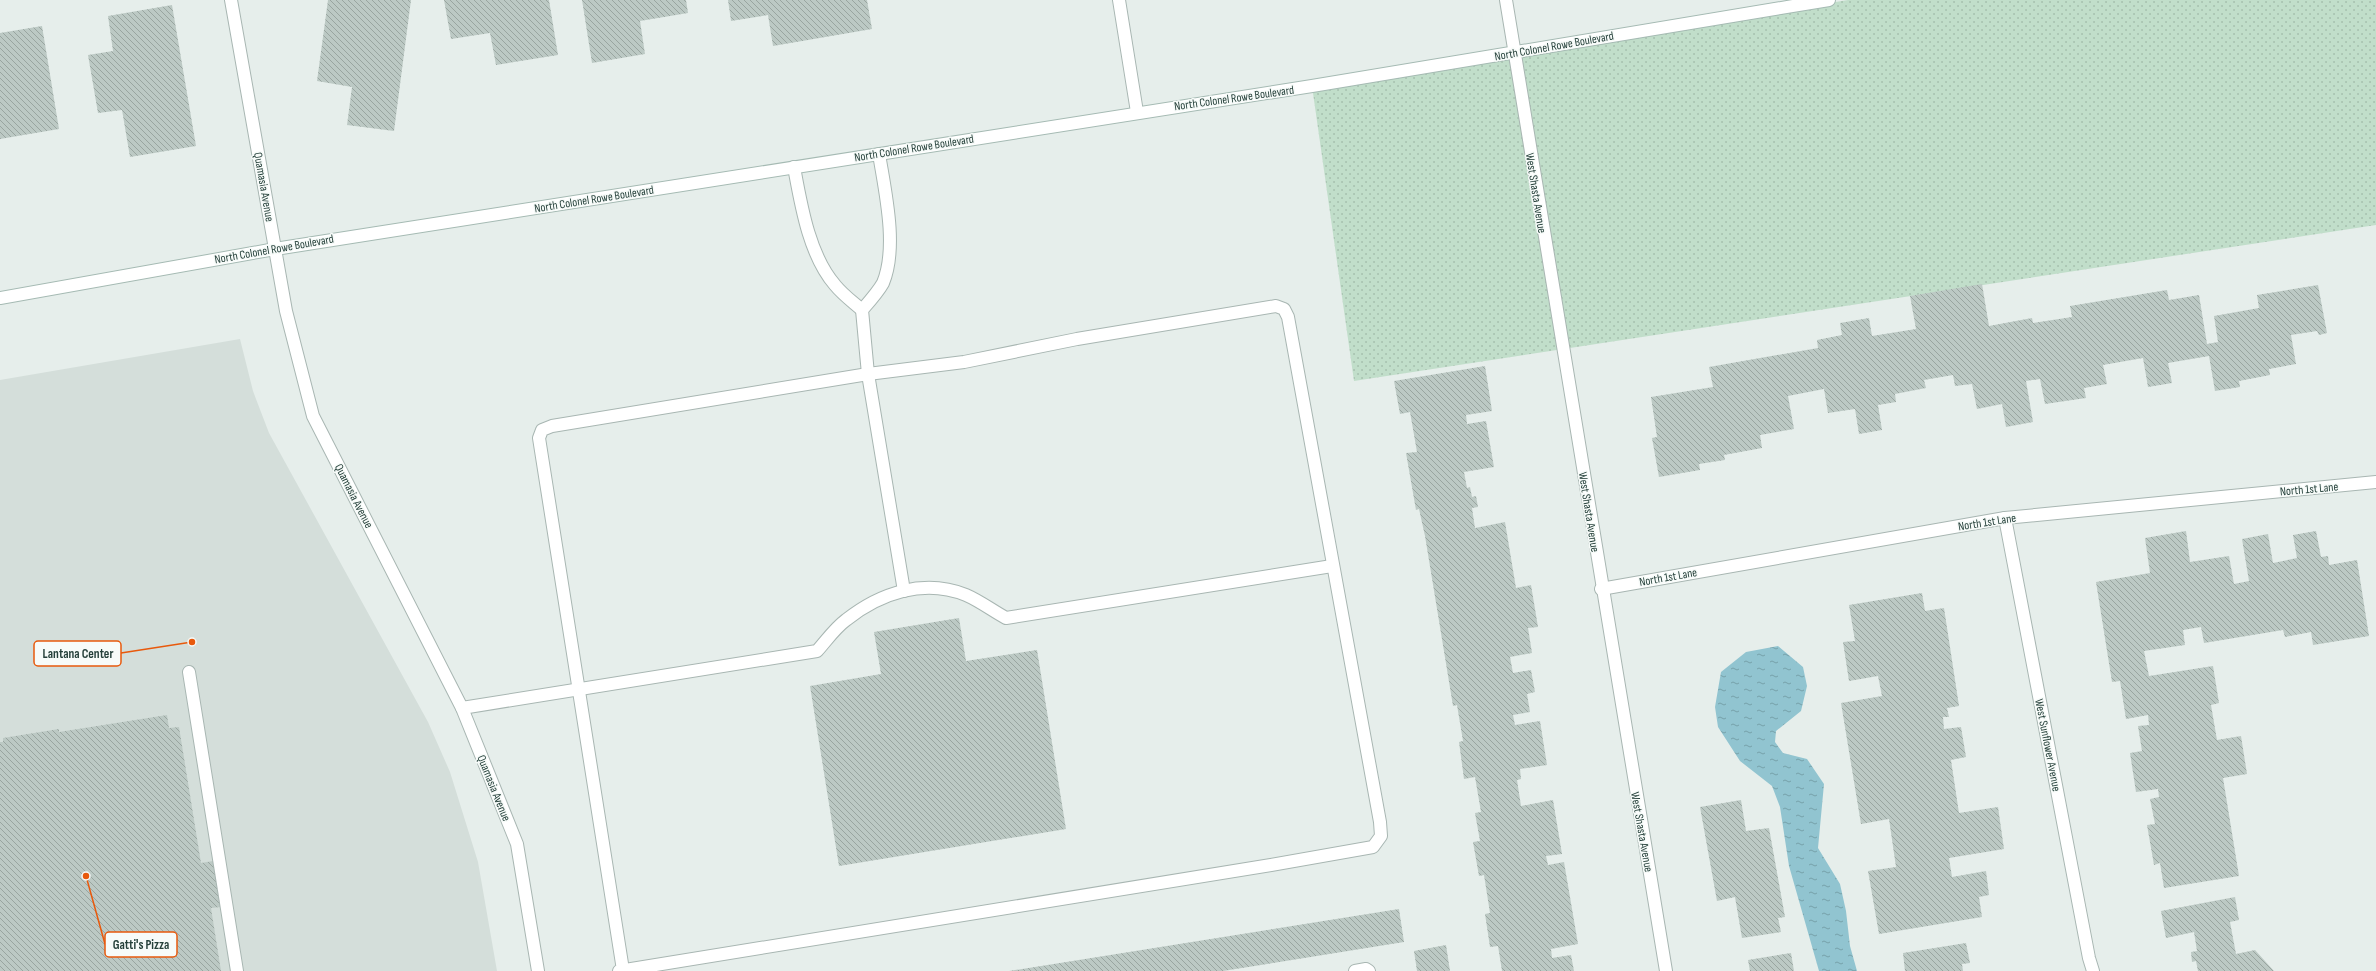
<svg xmlns="http://www.w3.org/2000/svg" width="2376" height="971" font-family="'Sofia Sans Condensed',sans-serif">
  <style>
    .built { fill: #d4deda }
    .grass { fill: url(#grass-dots) }
    .water { fill: url(#water-ripples) }
    .building { fill: url(#building-back-hatch) }
    .lines { fill: none; stroke-linecap: round; stroke-linejoin: round }
    .service-casing { stroke: #a8b6b2; stroke-width: 14 }
    .minor-casing { stroke: #a8b6b2; stroke-width: 14 }
    .secondary-casing { stroke: #a5bab3; stroke-width: 14 }
    .service { stroke: #fff; stroke-width: 12 }
    .minor { stroke: #fff; stroke-width: 12 }
    .secondary { stroke: #fff; stroke-width: 12 }
    .labels { text-anchor: middle; stroke-width: 3; stroke-linejoin: round; paint-order: stroke }
    .street-label { font-size: 12px; fill: #25403a; stroke: #f7fbf9 }
    .leader { fill: none; stroke: #e8590c; stroke-width: 1.5 }
    .callout-dot { fill: #e8590c; stroke: #f7fbf9; stroke-width: 1.5 }
    .callout { fill: #f7fbf9; stroke: #e8590c; stroke-width: 1.5 }
    .callout-label { font-size: 13px; text-anchor: middle; font-weight: bold; fill: #25403a }
  </style>
  <defs>
    <pattern id="grass-dots" width="8" height="8" patternUnits="userSpaceOnUse"><rect width="8" height="8" fill="#c1deca"/><path d="M2 2h.1M6 6h.1" fill="none" stroke="#a6c0ae" stroke-width="1.8" stroke-linecap="round"/></pattern>
    <pattern id="water-ripples" width="26" height="14" patternUnits="userSpaceOnUse"><rect width="26" height="14" fill="#91c4d0"/><path d="M2 4q2-2 4 0t4 0M15 11q2-2 4 0t4 0" fill="none" stroke="#76a1aa"/></pattern>
    <pattern id="building-back-hatch" width="6" height="6" patternUnits="userSpaceOnUse"><rect width="6" height="6" fill="#bcc9c4"/><path d="M-1 5l2 2M0 0l6 6M5-1l2 2" fill="none" stroke="#99a5a0"/></pattern>
  </defs>
  <rect width="100%" height="100%" fill="#e6eeeb"/>
  <path class="built" d="M 240,339 L 253,391 L 269,433 L 428,722 L 450,772 L 478,862 L 497,971 L 0,971 L 0,380 Z"/>
  <path class="grass" d="M 1848,0 L 2376,0 L 2376,225 L 1354,381 L 1312,86 Z"/>
  <path class="water" d="M 1778,646 L 1803,667 L 1807,686 L 1801,711 L 1776,731 L 1775,742 L 1783,753 L 1807,759 L 1824,784 L 1818,848 L 1840,884 L 1846,911 L 1850,946 L 1857,971 L 1819,971 L 1789,866 L 1780,807 L 1772,786 L 1740,761 L 1718,727 L 1715,707 L 1721,672 L 1746,652 Z"/>
  <g class="building">
    <path d="M 328,0 L 411,0 L 394,131 L 347,125 L 352,87 L 317,81 Z"/>
    <path d="M 444,0 L 549,0 L 558,55 L 496,65 L 490,33 L 451,39 Z"/>
    <path d="M 582,0 L 686,0 L 688,13 L 640,21 L 645,54 L 592,63 Z"/>
    <path d="M 728,0 L 867,0 L 872,29 L 773,46 L 768,15 L 731,21 Z"/>
    <path d="M 172,5 L 196,146 L 130,157 L 122,110 L 98,113 L 88,55 L 113,51 L 108,16 Z"/>
    <path d="M 42,26 L 59,129 L 0,139 L 0,33 Z"/>
    <path d="M 1982,284 L 1989,326 L 2032,318 L 2033,323 L 2072,317 L 2070,306 L 2167,290 L 2169,300 L 2199,295 L 2207,344 L 2218,342 L 2214,316 L 2259,308 L 2257,295 L 2318,285 L 2327,333 L 2319,335 L 2317,331 L 2291,335 L 2296,364 L 2269,369 L 2270,375 L 2239,381 L 2240,387 L 2215,391 L 2209,356 L 2168,363 L 2172,383 L 2148,387 L 2143,358 L 2103,365 L 2107,384 L 2084,388 L 2086,398 L 2045,404 L 2040,379 L 2026,381 L 2033,422 L 2006,427 L 2002,404 L 1977,409 L 1972,384 L 1955,386 L 1953,375 L 1924,380 L 1926,388 L 1895,394 L 1896,402 L 1878,405 L 1882,430 L 1859,434 L 1855,409 L 1828,413 L 1824,389 L 1788,396 L 1794,429 L 1760,435 L 1762,448 L 1724,455 L 1725,460 L 1699,464 L 1700,470 L 1659,477 L 1652,438 L 1657,437 L 1651,397 L 1713,387 L 1709,367 L 1818,348 L 1817,340 L 1842,335 L 1840,323 L 1869,318 L 1872,336 L 1916,329 L 1910,296 Z"/>
    <path d="M 1485,366 L 1492,411 L 1466,415 L 1467,424 L 1486,421 L 1494,467 L 1464,472 L 1467,488 L 1470,487 L 1472,497 L 1476,496 L 1478,507 L 1472,508 L 1475,528 L 1505,522 L 1516,588 L 1531,585 L 1538,627 L 1528,628 L 1532,653 L 1510,657 L 1513,673 L 1531,670 L 1535,692 L 1527,694 L 1530,712 L 1513,715 L 1515,725 L 1540,721 L 1547,765 L 1520,769 L 1521,779 L 1517,780 L 1521,806 L 1553,800 L 1562,854 L 1546,856 L 1548,865 L 1564,862 L 1578,944 L 1551,949 L 1552,958 L 1571,955 L 1574,971 L 1502,971 L 1498,946 L 1490,947 L 1485,914 L 1490,913 L 1484,875 L 1479,876 L 1473,842 L 1480,841 L 1475,813 L 1481,812 L 1475,777 L 1464,779 L 1459,742 L 1463,741 L 1457,705 L 1453,706 L 1425,536 L 1419,509 L 1416,510 L 1406,453 L 1417,452 L 1410,412 L 1400,414 L 1394,381 Z"/>
    <path d="M 2186,531 L 2190,562 L 2229,556 L 2234,584 L 2249,581 L 2242,539 L 2268,534 L 2273,563 L 2297,558 L 2293,535 L 2316,531 L 2321,557 L 2328,556 L 2329,565 L 2357,560 L 2369,636 L 2313,645 L 2311,632 L 2285,637 L 2283,630 L 2204,643 L 2201,627 L 2183,630 L 2185,645 L 2144,651 L 2149,676 L 2213,666 L 2219,703 L 2211,705 L 2217,740 L 2241,736 L 2247,774 L 2223,778 L 2239,876 L 2164,888 L 2160,863 L 2154,865 L 2147,825 L 2155,824 L 2150,799 L 2159,797 L 2158,789 L 2136,792 L 2130,753 L 2142,751 L 2138,726 L 2149,725 L 2148,715 L 2126,719 L 2120,681 L 2112,682 L 2096,582 L 2150,573 L 2145,538 Z"/>
    <path d="M 1922,593 L 1925,611 L 1944,608 L 1959,706 L 1947,708 L 1949,717 L 1943,717 L 1944,729 L 1961,727 L 1966,757 L 1951,760 L 1959,813 L 1998,807 L 2004,849 L 1949,858 L 1952,877 L 1986,871 L 1989,895 L 1979,897 L 1982,917 L 1879,934 L 1868,871 L 1896,867 L 1889,819 L 1861,824 L 1841,703 L 1882,696 L 1878,676 L 1849,681 L 1843,642 L 1855,641 L 1849,605 Z"/>
    <path d="M 959,618 L 966,661 L 1037,650 L 1066,829 L 839,866 L 810,686 L 881,674 L 874,632 Z"/>
    <path d="M 167,715 L 169,728 L 179,727 L 201,863 L 213,861 L 221,907 L 211,908 L 221,971 L 0,971 L 0,742 L 3,742 L 3,738 L 59,729 L 59,732 Z"/>
    <path d="M 1741,800 L 1746,831 L 1769,828 L 1785,917 L 1778,918 L 1781,932 L 1742,938 L 1735,897 L 1717,901 L 1700,807 Z"/>
    <path d="M 2235,897 L 2239,920 L 2230,922 L 2236,954 L 2255,950 L 2274,971 L 2198,971 L 2196,961 L 2192,962 L 2191,952 L 2197,951 L 2194,932 L 2166,938 L 2161,911 Z"/>
    <path d="M 1399,909 L 1404,942 L 1223,971 L 1009,971 Z"/>
    <path d="M 1966,943 L 1970,963 L 1962,964 L 1963,971 L 1905,971 L 1903,953 Z"/>
    <path d="M 1446,945 L 1450,971 L 1417,971 L 1414,951 Z"/>
    <path d="M 1791,953 L 1794,971 L 1750,971 L 1748,960 Z"/>
  </g>
  <g class="lines">
    <g class="service-casing">
      <g id="service">
        <path d="M 1119,0 L 1137,112"/>
        <path d="M 879,154 C 885,191 898,247 883,283 C 878,292 869,302 862,310 L 868,374 L 904,591"/>
        <path d="M 794,167 C 801,205 809,255 835,285 C 843,295 853,302 862,310"/>
        <path d="M 189,672 L 237,971"/>
        <path d="M 462,708 L 817,651 C 826,641 835,628 846,620 C 880,593 924,578 966,595 C 980,601 993,611 1006,618 L 1332,566"/>
        <path d="M 619,971 L 1271,865 L 1373,847 L 1381,836 L 1380,822 L 1288,317 L 1284,309 L 1276,306 L 1077,339 L 964,362 L 868,374 L 552,426 L 542,430 L 539,438 L 623,970"/>
        <path d="M 1355,971 L 1366,969 L 1369,971"/>
      </g>
    </g>
    <g class="minor-casing">
      <g id="minor">
        <path d="M 231,0 L 286,311 L 313,416 L 462,708 L 517,844 L 538,971"/>
        <path d="M 1506,0 L 1666,971"/>
        <path d="M 2005,518 L 2089,958 L 2093,971"/>
        <path d="M 1601,589 L 2005,518 L 2376,482"/>
      </g>
    </g>
    <g class="secondary-casing">
      <path id="secondary" d="M 0,298 L 275,249 L 1312,86 L 1829,0"/>
    </g>
    <use href="#service" class="service"/>
    <use href="#minor" class="minor"/>
    <use href="#secondary" class="secondary"/>
  </g>
  <g class="labels">
    <g class="street-label">
      <text transform="translate(1554 46) rotate(-10)" y="4">North Colonel Rowe Boulevard</text>
      <text transform="translate(1234 98) rotate(-8)" y="4">North Colonel Rowe Boulevard</text>
      <text transform="translate(914 148) rotate(-9)" y="4">North Colonel Rowe Boulevard</text>
      <text transform="translate(264 187) rotate(80)" y="4">Quamasia Avenue</text>
      <text transform="translate(1536 193) rotate(81)" y="4">West Shasta Avenue</text>
      <text transform="translate(594 199) rotate(-9)" y="4">North Colonel Rowe Boulevard</text>
      <text transform="translate(274 249) rotate(-10)" y="4">North Colonel Rowe Boulevard</text>
      <text transform="translate(2309 489) rotate(-5)" y="4">North 1st Lane</text>
      <text transform="translate(354 496) rotate(63)" y="4">Quamasia Avenue</text>
      <text transform="translate(1589 512) rotate(81)" y="4">West Shasta Avenue</text>
      <text transform="translate(1987 522) rotate(-9)" y="4">North 1st Lane</text>
      <text transform="translate(1668 577) rotate(-10)" y="4">North 1st Lane</text>
      <text transform="translate(2048 745) rotate(79)" y="4">West Sunflower Avenue</text>
      <text transform="translate(494 788) rotate(68)" y="4">Quamasia Avenue</text>
      <text transform="translate(1642 832) rotate(80)" y="4">West Shasta Avenue</text>
    </g>
  </g>
  <path class="leader" d="M192 642L121 653M86 876L105 944"/>
  <g class="callout-dot">
    <circle cx="192" cy="642" r="4"/>
    <circle cx="86" cy="876" r="4"/>
  </g>
  <g class="callout">
    <rect x="34" y="641" width="87" height="25" rx="4"/>
    <rect x="105" y="932" width="72" height="25" rx="4"/>
  </g>
  <g class="callout-label">
    <text x="78" y="658">Lantana Center</text>
    <text x="141" y="949">Gatti's Pizza</text>
  </g>
</svg>
